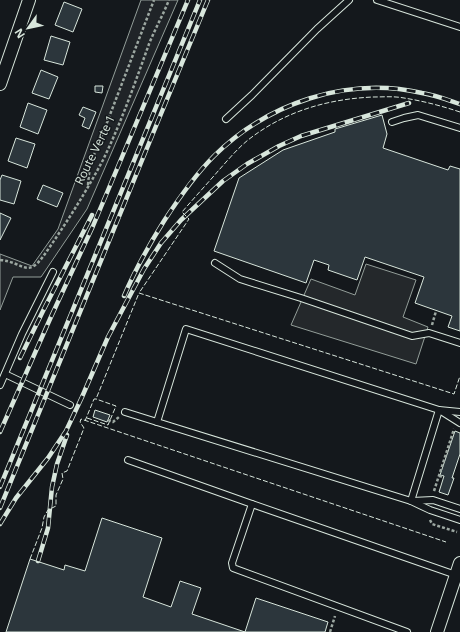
<svg xmlns="http://www.w3.org/2000/svg" width="460" height="632" font-family="'Open Sans',sans-serif">
  <style>
    .green { fill: #202428; stroke: #939e99 }
    .parking { fill: #24282b; stroke: #939e99 }
    .building { fill: #2c363c; stroke: #d8e6dc }
    .lines { fill: none; stroke-linecap: round; stroke-linejoin: round }
    .lane-casing { stroke: #d8e6dc; stroke-width: 8 }
    .street-casing { stroke: #d8e6dc; stroke-width: 14 }
    .path { stroke: #9da8a2; stroke-width: 2.5; stroke-dasharray: 3 2; stroke-linecap: butt }
    .lane { stroke: #14181c; stroke-width: 6 }
    .street { stroke: #14181c; stroke-width: 12 }
    .rail-casing { stroke: #d8e6dc; stroke-width: 4.5 }
    .rail { stroke: #14181c; stroke-width: 3; stroke-dasharray: 9; stroke-linecap: butt }
    .fence { stroke: #d8e6dc; stroke-width: 1; stroke-dasharray: 5 2; stroke-linecap: butt }
    .labels { text-anchor: middle; stroke-width: 3; stroke-linejoin: round; paint-order: stroke }
    .street-label { font-size: 12px; fill: #d8e6dc; stroke: #14181c }
  </style>
  <rect width="100%" height="100%" fill="#14181c"/>
  <path class="green" d="M 141,0 L 178,0 L 87,209 L 41,277 L 13,277 L 0,310 L 0,254 L 32,266 L 58,229 Z"/>
  <path class="parking" d="M 366,264 L 416,280 L 403,317 L 428,327 L 416,364 L 291,325 L 311,279 L 355,295 Z"/>
  <g class="building">
    <path d="M 64,2 L 82,9 L 73,32 L 55,25 Z"/>
    <path d="M 51,36 L 70,42 L 63,65 L 44,60 Z"/>
    <path d="M 41,70 L 58,77 L 49,99 L 32,93 Z"/>
    <path d="M 95,86 L 103,86 L 102,93 L 95,92 Z"/>
    <path d="M 28,103 L 47,110 L 38,134 L 20,127 Z"/>
    <path d="M 83,107 L 96,112 L 89,129 L 82,126 L 85,118 L 79,115 Z"/>
    <path d="M 382,115 L 387,134 L 383,148 L 448,170 L 450,166 L 460,169 L 460,331 L 448,327 L 452,316 L 415,303 L 424,277 L 365,257 L 357,280 L 328,270 L 329,265 L 314,260 L 306,283 L 214,251 L 239,178 L 283,150 L 335,132 L 335,129 Z"/>
    <path d="M 16,138 L 35,144 L 27,168 L 8,161 Z"/>
    <path d="M 2,175 L 21,181 L 14,204 L 0,200 L 0,180 Z"/>
    <path d="M 43,185 L 63,193 L 57,207 L 37,199 Z"/>
    <path d="M 0,213 L 11,218 L 0,240 Z"/>
    <path d="M 95,410 L 110,415 L 107,422 L 93,417 Z"/>
    <path d="M 455,431 L 460,433 L 460,454 L 452,478 L 454,478 L 448,495 L 439,492 L 444,476 L 440,475 Z"/>
    <path d="M 102,518 L 162,538 L 143,597 L 171,607 L 180,581 L 201,588 L 192,614 L 245,632 L 256,598 L 328,622 L 325,632 L 6,632 L 30,559 L 64,570 L 65,565 L 85,571 Z"/>
  </g>
  <g class="lines">
    <g class="lane-casing">
      <g id="lane">
        <path d="M 377,0 L 460,27"/>
        <path d="M 226,119 L 252,95 L 317,29 L 349,0"/>
        <path d="M 392,122 L 404,118 L 418,115 L 460,128"/>
        <path d="M 215,263 L 240,279 L 301,298 L 412,336 L 429,333 L 460,343"/>
        <path d="M 5,374 L 70,405"/>
        <path d="M 0,385 L 22,334 L 53,272"/>
        <path d="M 441,411 L 460,423"/>
        <path d="M 125,412 L 157,422"/>
        <path d="M 460,412 L 439,410 L 186,329 L 157,422 L 411,501 L 430,510 L 460,520"/>
        <path d="M 128,460 L 252,504 L 456,575"/>
        <path d="M 411,501 L 439,410"/>
        <path d="M 412,501 L 433,500 L 460,509"/>
        <path d="M 252,504 L 232,563 L 233,568 L 407,632"/>
      </g>
    </g>
    <g class="street-casing">
      <g id="street">
        <path d="M 0,84 L 29,0"/>
        <path d="M 437,632 L 460,563"/>
      </g>
    </g>
    <g class="path">
      <path d="M 88,185 C 89,170 91,160 98,146 L 154,0"/>
      <path d="M 0,260 C 25,262 27,281 47,251 C 67,222 86,192 103,160 C 121,123 135,83 149,44 C 155,29 163,15 169,0"/>
      <path d="M 432,325 L 436,311"/>
      <path d="M 108,420 L 113,422 L 119,417"/>
      <path d="M 439,476 L 444,477"/>
      <path d="M 434,491 L 454,429"/>
      <path d="M 430,520 L 432,524 L 457,532"/>
      <path d="M 330,632 L 335,616"/>
    </g>
    <use href="#lane" class="lane"/>
    <use href="#street" class="street"/>
    <g class="rail-casing">
      <g id="rail">
        <path d="M 124,296 C 135,270 149,245 164,221 C 179,198 194,176 214,156 C 268,103 347,76 422,93 C 435,95 448,100 460,104"/>
        <path d="M 20,358 L 43,311 L 92,215"/>
        <path d="M 0,432 L 50,319 L 93,226 L 188,0"/>
        <path d="M 0,487 L 200,0"/>
        <path d="M 0,508 L 156,126 L 208,0"/>
        <path d="M 0,524 L 16,498 L 48,458 L 66,431 L 82,397 L 108,337 L 144,269 L 161,243 L 181,220 L 223,181 L 247,164 L 279,146 L 301,136 L 409,103"/>
        <path d="M 38,561 L 48,528 L 52,487 L 57,464 L 67,435"/>
      </g>
    </g>
    <use href="#rail" class="rail"/>
    <g class="fence">
      <path d="M 460,112 C 442,106 423,101 404,98 C 394,96 383,97 373,97 C 328,99 285,111 248,140 C 237,149 228,160 219,170 C 207,184 194,198 182,212 L 189,219 L 139,293 L 454,394 L 460,376"/>
      <path d="M 87,418 L 108,425 L 116,406 L 96,399"/>
      <path d="M 85,421 L 94,399 L 96,399 L 139,293"/>
      <path d="M 30,559 L 42,528 L 44,517 L 48,510 L 56,506 L 56,495 L 63,479 L 62,473 L 67,471 L 84,428 L 80,422 L 81,419 L 446,542"/>
    </g>
  </g>
  <g class="labels">
    <g class="street-label">
      <text transform="translate(95 150) rotate(-64)" y="4">Route Verte 1</text>
    </g>
  </g>
  <g transform="translate(28 28) rotate(237)" stroke="#14181c" stroke-width="3" paint-order="stroke">
  <path d="M0-3L7 15L0 10L-7 15Z" fill="#d8e6dc"/>
  <text y="-6" font-size="11" font-weight="bold" text-anchor="middle" fill="#d8e6dc">N</text>
  </g>
</svg>
